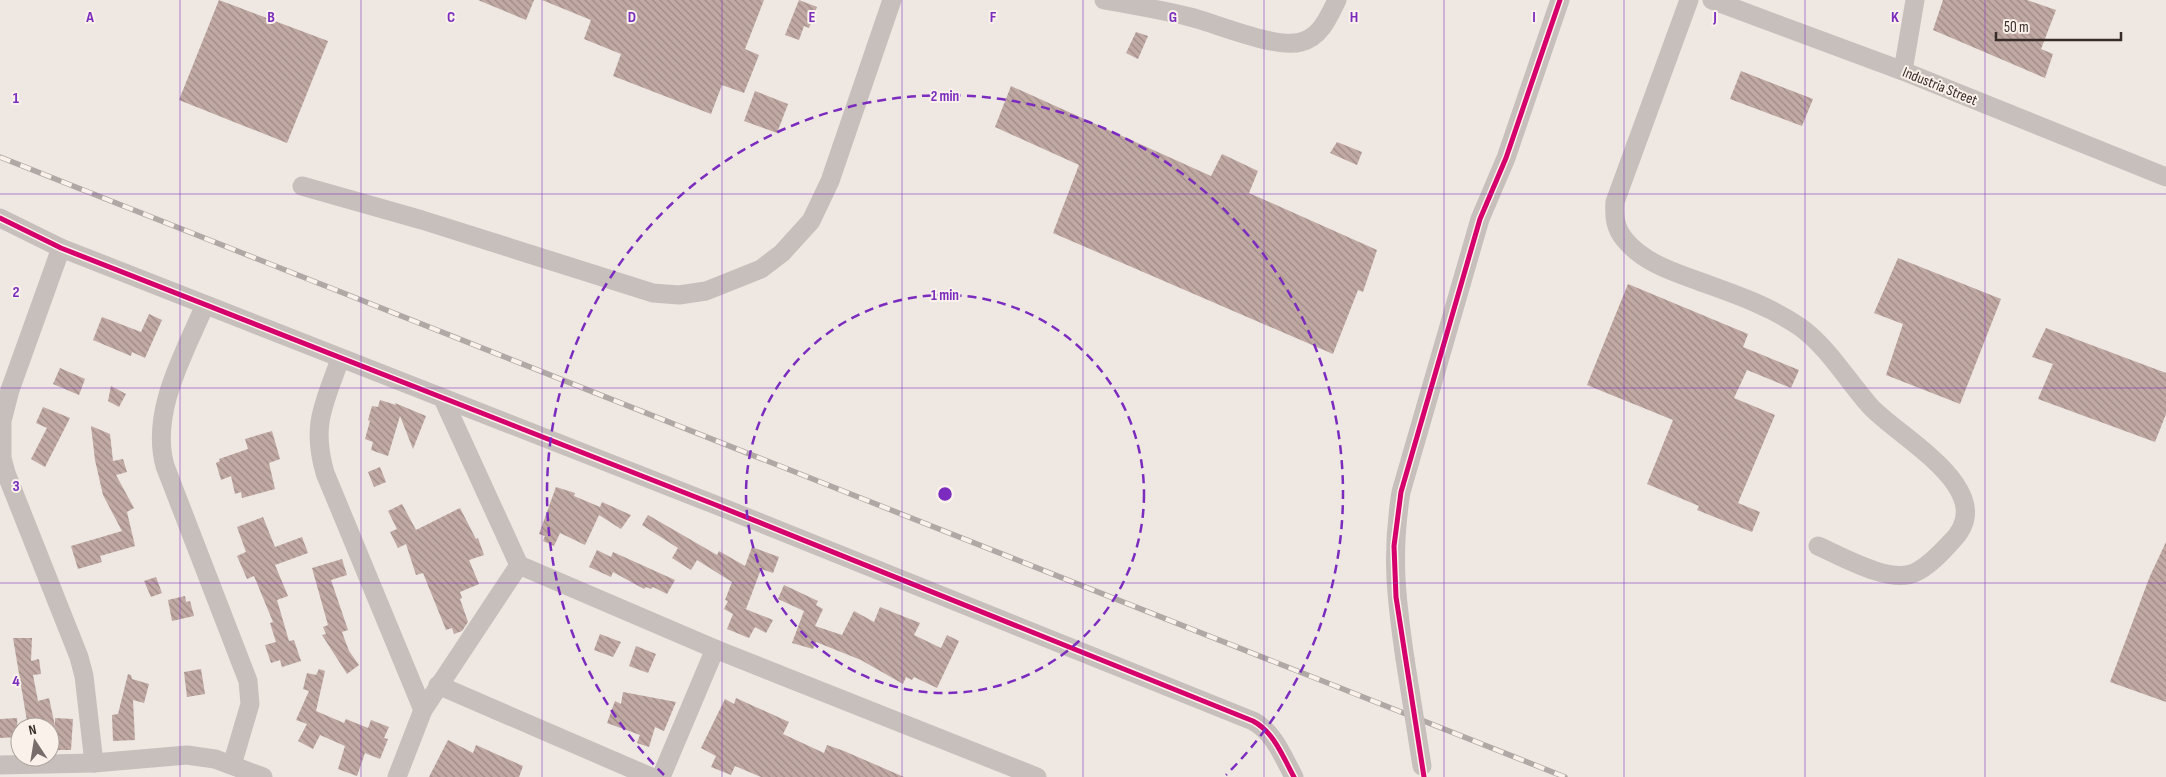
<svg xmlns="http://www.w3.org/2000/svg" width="2166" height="777" font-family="'Sofia Sans Condensed',sans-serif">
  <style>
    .building { fill: url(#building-back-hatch) }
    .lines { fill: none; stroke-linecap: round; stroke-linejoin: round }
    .minor { stroke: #c7bfbb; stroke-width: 19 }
    .rail-casing { stroke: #afa8a5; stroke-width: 5.5 }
    .rail { stroke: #faf1ea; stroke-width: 4; stroke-dasharray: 11; stroke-linecap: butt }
    .minor-bridge { stroke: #c7bfbb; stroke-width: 19 }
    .cycleway-casing { stroke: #faf1ea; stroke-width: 8 }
    .cycleway { stroke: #d6006c; stroke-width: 5 }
    .grid { fill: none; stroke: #7b2cbf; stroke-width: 1; stroke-opacity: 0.55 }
    .ring { fill: none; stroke: #7b2cbf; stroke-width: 2.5; stroke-dasharray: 9 6 }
    .labels { text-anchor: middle; stroke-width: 4; stroke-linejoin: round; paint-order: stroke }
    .street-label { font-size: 15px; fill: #382c29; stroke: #faf1ea }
    .grid-label { font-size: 16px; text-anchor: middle; font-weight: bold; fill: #7b2cbf; stroke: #faf1ea; stroke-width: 4; stroke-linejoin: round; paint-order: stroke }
    .centre { fill: #7b2cbf; stroke: #faf1ea; stroke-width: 2.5 }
    .ring-label { font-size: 15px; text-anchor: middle; font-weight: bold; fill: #7b2cbf; stroke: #faf1ea; stroke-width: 4; stroke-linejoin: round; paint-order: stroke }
  </style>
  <defs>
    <pattern id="building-back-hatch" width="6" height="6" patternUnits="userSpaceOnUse" patternTransform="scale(1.25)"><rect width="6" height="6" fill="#c1a9a4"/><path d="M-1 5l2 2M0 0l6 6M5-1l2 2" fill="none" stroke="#9e8a86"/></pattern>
  </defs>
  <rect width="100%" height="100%" fill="#eee7e2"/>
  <g class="building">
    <path d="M 219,0 L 328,41 L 287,143 L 179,100 Z"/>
    <path d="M 478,0 L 534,0 L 526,20 Z"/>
    <path d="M 542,0 L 764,0 L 745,49 L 759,55 L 744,93 L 722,85 L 711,114 L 613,76 L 621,54 L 584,39 L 591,20 Z"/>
    <path d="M 799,0 L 817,7 L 809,28 L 804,26 L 799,40 L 785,35 Z"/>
    <path d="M 1943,0 L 2027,0 L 2056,10 L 2041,49 L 2053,54 L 2045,78 L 1933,30 Z"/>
    <path d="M 1136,32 L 1148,36 L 1138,59 L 1126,53 Z"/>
    <path d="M 1741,71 L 1813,99 L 1802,126 L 1730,99 Z"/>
    <path d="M 1011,86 L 1211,176 L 1222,154 L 1258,171 L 1249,193 L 1377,250 L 1363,292 L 1358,290 L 1333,354 L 1053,233 L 1079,165 L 995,127 Z"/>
    <path d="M 755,91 L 788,104 L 777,133 L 744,121 Z"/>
    <path d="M 1337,142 L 1362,152 L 1357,165 L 1330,153 Z"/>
    <path d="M 1898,258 L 2001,299 L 1960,404 L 1886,375 L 1903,324 L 1874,313 Z"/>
    <path d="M 1628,284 L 1748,334 L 1743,347 L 1799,370 L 1791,388 L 1747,370 L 1734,398 L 1775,415 L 1738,503 L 1760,512 L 1752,532 L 1697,510 L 1699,506 L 1647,484 L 1673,420 L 1587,385 Z"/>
    <path d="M 149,314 L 162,320 L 145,358 L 132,352 L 131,356 L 93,340 L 102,317 L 141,332 Z"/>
    <path d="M 2046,328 L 2166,373 L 2166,414 L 2155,442 L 2038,399 L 2053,364 L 2032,357 Z"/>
    <path d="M 60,368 L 85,379 L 79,395 L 53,384 Z"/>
    <path d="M 111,386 L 126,394 L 119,407 L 108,401 Z"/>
    <path d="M 380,400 L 396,405 L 395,403 L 426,416 L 413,449 L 400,416 L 388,456 L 371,450 L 373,442 L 365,439 L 370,421 L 368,420 L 372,406 L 378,407 Z"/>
    <path d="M 43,407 L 70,418 L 45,467 L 31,459 L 47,428 L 36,423 Z"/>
    <path d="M 91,426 L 110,434 L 113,461 L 123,459 L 127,472 L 116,475 L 134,508 L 127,512 L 135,546 L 100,556 L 102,562 L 78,569 L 71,546 L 122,531 L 103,495 L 95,460 Z"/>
    <path d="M 272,431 L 280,459 L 269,463 L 275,489 L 242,498 L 241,492 L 235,494 L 231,476 L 221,480 L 216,463 L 220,461 L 219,459 L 248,449 L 245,439 Z"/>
    <path d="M 380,467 L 386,482 L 374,487 L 368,472 Z"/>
    <path d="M 556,487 L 575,493 L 574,496 L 600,507 L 602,502 L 631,515 L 621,529 L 599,515 L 585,545 L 560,533 L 554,546 L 543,541 L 545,536 L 539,534 Z"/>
    <path d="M 402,504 L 416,530 L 460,508 L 476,539 L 478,538 L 484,555 L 469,560 L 479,584 L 460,592 L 462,598 L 460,599 L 468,622 L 462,631 L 454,634 L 452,628 L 446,630 L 423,573 L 416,575 L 406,544 L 398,548 L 390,532 L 397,529 L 388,511 Z"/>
    <path d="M 648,515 L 717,555 L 719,551 L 745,566 L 752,547 L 779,557 L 773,573 L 761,569 L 746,609 L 728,602 L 773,620 L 766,633 L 755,627 L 749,638 L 727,629 L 733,614 L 724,609 L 728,601 L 725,600 L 732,582 L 697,560 L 691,570 L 672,558 L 678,548 L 642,525 Z"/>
    <path d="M 263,517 L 275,547 L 302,537 L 308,553 L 275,565 L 288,596 L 277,600 L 289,641 L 294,640 L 301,661 L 282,667 L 280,660 L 271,663 L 265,645 L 276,642 L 270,623 L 273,622 L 254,576 L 247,579 L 237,556 L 246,552 L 237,527 Z"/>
    <path d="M 2166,542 L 2166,702 L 2110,682 L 2150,576 Z"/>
    <path d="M 597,550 L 611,557 L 613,552 L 675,580 L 667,594 L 653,587 L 651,589 L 646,587 L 644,589 L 613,572 L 611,577 L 589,567 Z"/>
    <path d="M 342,559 L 347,575 L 331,580 L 347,627 L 348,630 L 342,632 L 349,651 L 359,665 L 347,674 L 322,635 L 326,634 L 323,627 L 328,625 L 312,568 Z"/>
    <path d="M 156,577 L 162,593 L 151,597 L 144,581 Z"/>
    <path d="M 784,585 L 818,601 L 816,605 L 823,609 L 815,626 L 842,635 L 854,611 L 874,622 L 880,607 L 920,623 L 914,635 L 941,648 L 947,635 L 959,641 L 937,688 L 914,677 L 912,680 L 906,677 L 903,684 L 861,660 L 816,642 L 813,649 L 792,643 L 804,611 L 778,599 Z"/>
    <path d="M 185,596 L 186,602 L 190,601 L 194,616 L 172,621 L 168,600 Z"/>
    <path d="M 600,634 L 621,642 L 613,657 L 594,650 Z"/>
    <path d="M 13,638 L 32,638 L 31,661 L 39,659 L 41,674 L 33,675 L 38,701 L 49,698 L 55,726 L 55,718 L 73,719 L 71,750 L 54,750 L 55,727 L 28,727 Z"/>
    <path d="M 636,646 L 656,654 L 648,673 L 629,666 Z"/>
    <path d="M 201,669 L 205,694 L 187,697 L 184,672 Z"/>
    <path d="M 319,669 L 325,671 L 316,711 L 344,723 L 346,719 L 368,728 L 371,720 L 389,727 L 384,738 L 388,739 L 380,759 L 365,753 L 357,776 L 338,769 L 345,746 L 320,735 L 313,749 L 298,741 L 307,724 L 296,720 L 309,691 L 303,689 L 307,673 L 316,675 Z"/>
    <path d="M 128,674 L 131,675 L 132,679 L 149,684 L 144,703 L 133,700 L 135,740 L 113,741 L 112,715 L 118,714 Z"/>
    <path d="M 623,692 L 676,702 L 664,731 L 655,727 L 649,747 L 637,743 L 640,735 L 607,723 L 615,701 L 621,704 Z"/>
    <path d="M 736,698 L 789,722 L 783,734 L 824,753 L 827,745 L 844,751 L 904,777 L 761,777 L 735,766 L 731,775 L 711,767 L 716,756 L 701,748 L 725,699 L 734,704 Z"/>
    <path d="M 17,718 L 18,737 L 0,738 L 0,719 Z"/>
    <path d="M 448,740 L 473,753 L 476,745 L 523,766 L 519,777 L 429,777 Z"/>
  </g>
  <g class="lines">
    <g class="minor">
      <path d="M 1104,0 C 1133,5 1162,10 1190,17 C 1218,24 1275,49 1301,42 C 1321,37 1329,16 1337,0"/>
      <path d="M 1689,0 L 1615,202 C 1614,217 1615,228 1625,240 C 1644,263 1674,272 1701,282 C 1734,294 1770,306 1800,327 C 1828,347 1847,380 1870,406 C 1899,438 2003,491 1951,542 C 1941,553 1928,567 1914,573 C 1889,584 1841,556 1818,546"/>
      <path d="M 1712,0 L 1903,71 L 2166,177"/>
      <path d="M 1903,71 L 1915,0"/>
      <path d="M 302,186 L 422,220 L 653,293 L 679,295 L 706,291 L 761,269 L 782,253 L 811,221 L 830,181 L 892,0"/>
      <path d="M 0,218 L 61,248 L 716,505 L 1253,721 C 1274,732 1283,757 1294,777"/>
      <path d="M 61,248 L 10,390 L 2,421 L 2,458 L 6,473 L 79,657 L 84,676 L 94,763"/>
      <path d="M 205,305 C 184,354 150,412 165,466 L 248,681 L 250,704 L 232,765"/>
      <path d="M 340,359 C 324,405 311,424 325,473 L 423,710"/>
      <path d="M 519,565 L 715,649 L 1037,777"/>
      <path d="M 1405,659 C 1396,597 1391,555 1401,492 L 1480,219 L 1506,158 L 1560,0"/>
      <path d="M 438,685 L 651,777"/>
      <path d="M 0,765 L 94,763 L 187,755 L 215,759 L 263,777"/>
      <path d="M 397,777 L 423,710 L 519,565 L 444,401"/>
      <path d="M 661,777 L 715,649"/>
    </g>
    <g class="rail-casing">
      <path id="rail" d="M 0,157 L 1565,777"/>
    </g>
    <use href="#rail" class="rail"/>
    <path class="minor-bridge" d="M 1405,659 L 1422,766"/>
    <g class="cycleway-casing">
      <g id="cycleway">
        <path d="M 0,218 L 61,248 L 716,505 L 1253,721 C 1274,732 1283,757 1294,777"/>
        <path d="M 1424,777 L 1396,597 L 1394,546 L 1401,492 L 1480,219 L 1506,158 L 1560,0"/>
      </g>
    </g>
    <use href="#cycleway" class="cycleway"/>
  </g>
  <path class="grid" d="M 180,0 L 180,777M 361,0 L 361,777M 542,0 L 542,777M 722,0 L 722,777M 902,0 L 902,777M 1083,0 L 1083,777M 1264,0 L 1264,777M 1444,0 L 1444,777M 1624,0 L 1624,777M 1805,0 L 1805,777M 1985,0 L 1985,777M 0,194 L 2166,194M 0,388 L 2166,388M 0,583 L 2166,583"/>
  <g class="ring">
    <circle cx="945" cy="494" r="199"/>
    <path d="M664 775A398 398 0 1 1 1226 775"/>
  </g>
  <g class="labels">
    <g class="street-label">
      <text transform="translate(1940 86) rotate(22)" y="5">Industria Street</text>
    </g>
  </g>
  <g class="grid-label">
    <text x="90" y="22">A</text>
    <text x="271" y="22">B</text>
    <text x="451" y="22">C</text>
    <text x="632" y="22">D</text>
    <text x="812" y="22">E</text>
    <text x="993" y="22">F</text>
    <text x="1173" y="22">G</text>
    <text x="1354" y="22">H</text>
    <text x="1534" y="22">I</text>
    <text x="1715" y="22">J</text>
    <text x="1895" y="22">K</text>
    <text x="16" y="103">1</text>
    <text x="16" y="297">2</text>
    <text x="16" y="491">3</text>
    <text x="16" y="686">4</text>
  </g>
  <circle cx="945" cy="494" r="8" class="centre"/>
  <g class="ring-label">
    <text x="945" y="101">2 min</text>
    <text x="945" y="300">1 min</text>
  </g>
  <g transform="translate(35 742) rotate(348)"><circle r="24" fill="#faf1ea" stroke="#aca29d"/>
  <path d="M0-4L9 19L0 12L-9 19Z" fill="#786d6a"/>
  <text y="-8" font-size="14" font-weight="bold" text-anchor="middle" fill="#382c29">N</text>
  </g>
  <path d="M1996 32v8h125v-8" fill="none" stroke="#382c29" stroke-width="2.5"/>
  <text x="2004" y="32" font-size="15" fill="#382c29" stroke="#faf1ea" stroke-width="4" paint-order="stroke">50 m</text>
</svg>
